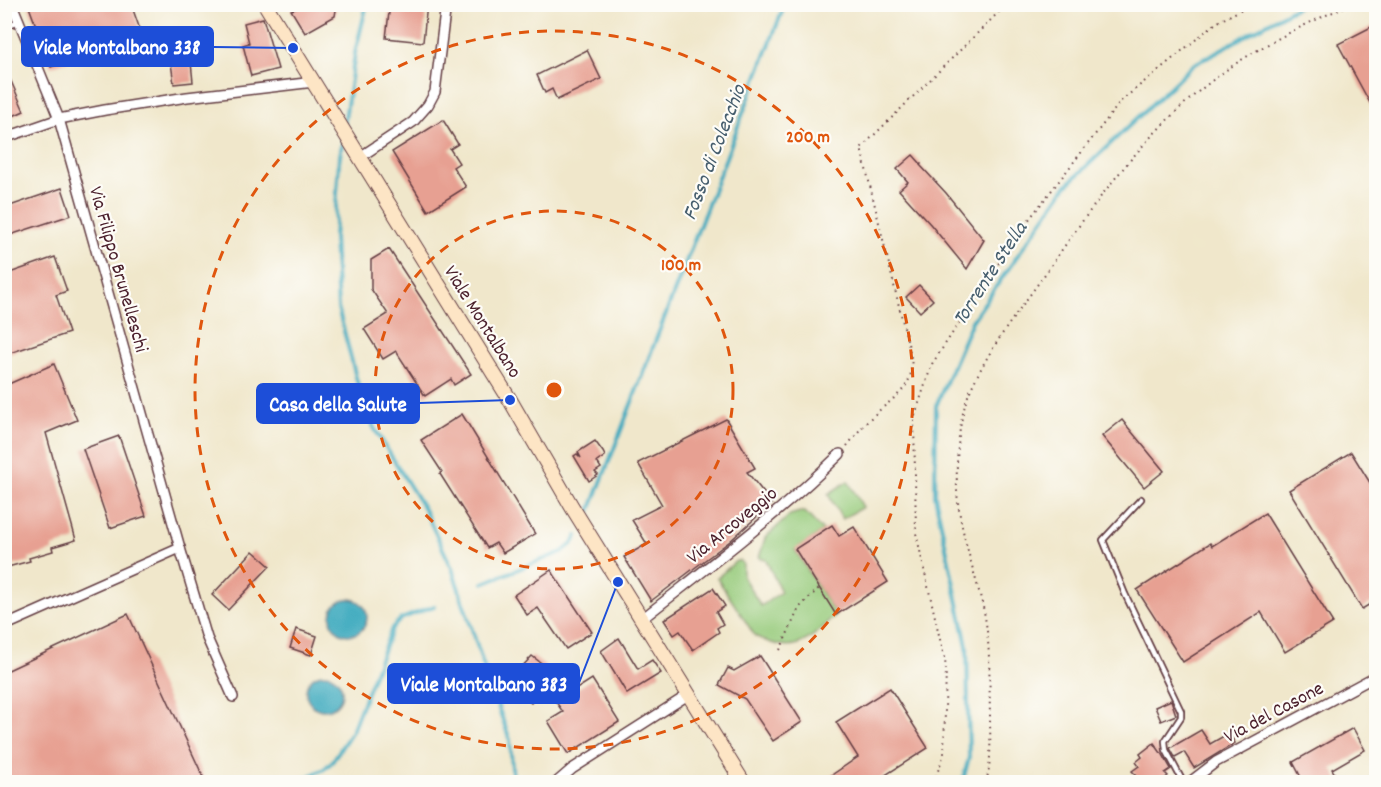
<svg xmlns="http://www.w3.org/2000/svg" width="1381" height="787" font-family="Dekko,sans-serif">
  <style>
    .green { fill: #97cb7b; stroke: #707553; stroke-width: 1.5 }
    .water { fill: #40abbf; stroke: #456575; stroke-width: 1.5 }
    .lines { fill: none; stroke-linecap: round; stroke-linejoin: round }
    .stream { stroke: #40abbf; stroke-width: 4 }
    .building { fill: #e7a092 }
    .service-casing { stroke: #633d43; stroke-width: 8 }
    .minor-casing { stroke: #633d43; stroke-width: 12 }
    .secondary-casing { stroke: #633d43; stroke-width: 16 }
    .path { stroke: #633d43; stroke-width: 2; stroke-dasharray: 1.5 4.5; stroke-linecap: butt }
    .service { stroke: #fff; stroke-width: 4.5 }
    .minor { stroke: #fff; stroke-width: 9 }
    .secondary { stroke: #fde5c5; stroke-width: 14 }
    .ring { fill: none; stroke: #e0560e; stroke-width: 3; stroke-dasharray: 10 8 }
    .labels { text-anchor: middle; stroke-width: 4.5; stroke-linejoin: round; paint-order: stroke }
    .street-label { font-size: 20px; fill: #4a1f2b; stroke: #fdfcf7 }
    .water-label { font-size: 21px; font-style: italic; fill: #465e6e; stroke: #fdfcf7 }
    .centre { fill: #e0560e; stroke: #fdfcf7; stroke-width: 3 }
    .ring-label { font-size: 18px; text-anchor: middle; font-weight: bold; fill: #e0560e; stroke: #fdfcf7; stroke-width: 4.5; stroke-linejoin: round; paint-order: stroke }
    .leader { fill: none; stroke: #1d4ed8; stroke-width: 2 }
    .callout-dot { fill: #1d4ed8; stroke: #fdfcf7; stroke-width: 2 }
    .callout { fill: #1d4ed8; stroke: #1d4ed8; stroke-width: 2 }
    .callout-label { font-size: 21px; text-anchor: middle; font-weight: bold; fill: #fff }
  </style>
  <rect width="100%" height="100%" fill="#fdfcf7"/>
  <filter id="ink" filterUnits="userSpaceOnUse"><feTurbulence type="fractalNoise" baseFrequency=".0167" numOctaves="2"/><feDisplacementMap in="SourceGraphic" scale="12" xChannelSelector="R" yChannelSelector="G"/><feConvolveMatrix kernelMatrix="1 2 1 2 8 2 1 2 1" color-interpolation-filters="sRGB"/></filter>
  <filter id="wash" filterUnits="userSpaceOnUse"><feTurbulence type="fractalNoise" baseFrequency=".008" numOctaves="4" result="noise"/><feDisplacementMap in="SourceGraphic" scale="24" xChannelSelector="R" yChannelSelector="G"/><feGaussianBlur stdDeviation="1.35" result="paint"/><feColorMatrix in="noise" values="0 0 0 0 0 0 0 0 0 0 0 0 0 0 0 0 0 1.4 0 .05"/><feComposite in="paint" operator="in"/></filter>
  <g filter="url(#wash)">
    <rect width="100%" height="100%" fill="#f0e7cb"/>
    <g class="green">
      <path d="M 848,481 L 863,507 L 842,519 L 828,494 Z"/>
      <path d="M 800,512 L 805,512 L 823,531 L 795,550 L 836,615 C 807,642 795,657 755,636 L 717,578 L 736,561 L 740,561 L 743,564 L 743,577 L 761,606 L 781,592 L 766,560 L 759,558 L 765,538 L 790,515 Z"/>
    </g>
    <g class="water">
      <circle cx="349" cy="617" r="18"/>
      <circle cx="324" cy="692" r="18"/>
    </g>
    <g class="lines">
      <g class="stream">
        <path d="M 344,125 L 355,53 L 367,4"/>
        <path d="M 343,138 L 339,162 L 334,238 L 338,308 L 358,385 L 374,428 L 424,509 L 452,568 L 487,676 L 510,740 L 513,782"/>
        <path d="M 590,511 L 785,4"/>
        <path d="M 483,583 L 562,552 L 573,543 L 577,536"/>
        <path d="M 297,782 L 324,769 L 332,762 L 352,731 L 392,628 L 401,619 L 434,606"/>
        <path d="M 960,782 L 964,776 L 969,757 L 967,646 L 935,496 L 936,406 L 972,321 L 1066,186 L 1193,65 L 1302,4"/>
      </g>
    </g>
    <g id="blocks">
      <g class="building">
        <path d="M 28,4 L 131,4 L 144,41 L 126,48 L 124,45 L 108,51 L 107,46 L 51,67 Z"/>
        <path d="M 313,4 L 337,4 L 335,16 L 305,33 L 291,10 Z"/>
        <path d="M 390,4 L 427,4 L 423,42 L 386,38 Z"/>
        <path d="M 263,18 L 278,69 L 251,76 L 243,45 L 249,43 L 244,23 Z"/>
        <path d="M 1377,24 L 1377,116 L 1338,44 Z"/>
        <path d="M 587,50 L 601,79 L 557,100 L 552,89 L 545,93 L 537,75 Z"/>
        <path d="M 190,53 L 193,82 L 174,84 L 170,56 Z"/>
        <path d="M 4,65 L 24,111 L 4,120 Z"/>
        <path d="M 443,120 L 458,144 L 450,149 L 459,163 L 453,167 L 466,187 L 428,211 L 392,152 Z"/>
        <path d="M 913,155 L 921,164 L 920,165 L 946,193 L 984,240 L 967,269 L 931,225 L 899,190 L 908,182 L 897,169 Z"/>
        <path d="M 62,188 L 71,215 L 4,237 L 4,208 Z"/>
        <path d="M 389,249 L 471,374 L 454,385 L 451,379 L 425,396 L 396,351 L 383,359 L 364,329 L 388,314 L 371,289 L 371,260 Z"/>
        <path d="M 55,257 L 67,291 L 56,295 L 69,333 L 4,355 L 4,275 Z"/>
        <path d="M 919,285 L 933,300 L 920,312 L 906,297 Z"/>
        <path d="M 54,364 L 77,420 L 46,433 L 76,540 L 52,547 L 53,551 L 29,558 L 30,561 L 4,568 L 4,524 L 7,523 L 4,513 L 4,386 Z"/>
        <path d="M 462,414 L 535,534 L 503,553 L 496,543 L 487,548 L 440,474 L 442,472 L 421,440 Z"/>
        <path d="M 726,419 L 755,468 L 747,472 L 772,503 L 730,541 L 651,601 L 624,557 L 647,544 L 632,520 L 662,505 L 638,463 Z"/>
        <path d="M 1122,420 L 1164,471 L 1144,487 L 1102,436 Z"/>
        <path d="M 119,436 L 146,516 L 110,528 L 83,449 Z"/>
        <path d="M 595,441 L 603,452 L 605,456 L 597,462 L 601,468 L 595,472 L 598,475 L 589,481 L 574,456 L 577,454 L 581,458 L 578,452 Z"/>
        <path d="M 1351,452 L 1377,494 L 1377,600 L 1362,609 L 1289,490 Z"/>
        <path d="M 1265,513 L 1333,623 L 1285,652 L 1261,612 L 1183,662 L 1137,590 L 1210,543 L 1212,546 Z"/>
        <path d="M 832,525 L 839,536 L 854,527 L 888,582 L 836,615 L 795,549 Z"/>
        <path d="M 253,551 L 270,566 L 228,610 L 212,595 Z"/>
        <path d="M 551,570 L 592,632 L 566,649 L 538,608 L 527,615 L 514,595 Z"/>
        <path d="M 713,588 L 725,606 L 716,612 L 723,624 L 717,628 L 719,632 L 693,650 L 680,631 L 674,635 L 664,620 Z"/>
        <path d="M 128,614 L 206,783 L 4,783 L 4,672 Z"/>
        <path d="M 296,629 L 317,636 L 311,655 L 290,648 Z"/>
        <path d="M 619,638 L 638,669 L 652,660 L 661,673 L 627,694 L 601,651 Z"/>
        <path d="M 532,656 L 549,669 L 532,692 L 537,696 L 531,703 L 506,684 Z"/>
        <path d="M 760,656 L 802,722 L 773,741 L 745,699 L 719,685 L 728,668 L 734,671 Z"/>
        <path d="M 592,679 L 619,722 L 568,754 L 548,721 L 563,712 L 556,702 Z"/>
        <path d="M 890,688 L 928,748 L 873,783 L 820,783 L 858,757 L 836,722 Z"/>
        <path d="M 1171,700 L 1176,715 L 1161,721 L 1155,707 Z"/>
        <path d="M 1353,728 L 1365,750 L 1332,769 L 1340,783 L 1304,783 L 1293,762 Z"/>
        <path d="M 1201,730 L 1210,744 L 1229,733 L 1235,743 L 1194,768 L 1184,752 L 1175,757 L 1170,748 Z"/>
        <path d="M 1154,743 L 1161,753 L 1162,753 L 1171,769 L 1165,773 L 1168,776 L 1159,783 L 1126,783 L 1136,775 L 1132,771 L 1139,766 L 1136,762 L 1142,757 L 1140,754 Z"/>
      </g>
    </g>
  </g>
  <g filter="url(#ink)">
    <use href="#blocks" fill-opacity="0" stroke="#633d43" stroke-width="1.5"/>
    <g class="lines">
      <g class="service-casing">
        <g id="service">
          <path d="M 4,27 L 19,21"/>
          <path d="M 1141,499 L 1103,540 L 1125,594 L 1181,711 L 1181,717 L 1165,741 L 1166,750 L 1183,782"/>
        </g>
      </g>
      <g class="minor-casing">
        <g id="minor">
          <path d="M 12,4 L 59,119 L 180,548 L 207,638 L 233,697"/>
          <path d="M 4,138 L 59,119 L 105,110 L 187,97 L 314,82"/>
          <path d="M 360,157 L 413,122 L 428,105 L 435,92 L 446,4"/>
          <path d="M 642,619 C 709,566 779,514 840,454"/>
          <path d="M 4,626 L 180,548"/>
          <path d="M 557,782 L 572,769 L 688,695"/>
          <path d="M 1190,782 L 1216,762 L 1376,676"/>
        </g>
      </g>
      <g class="secondary-casing">
        <path id="secondary" d="M 265,4 L 510,400 L 572,507 L 743,782"/>
      </g>
      <g class="path">
        <path d="M 847,446 C 855,436 863,425 872,417 C 895,395 918,388 910,352 L 861,148 L 1007,4"/>
        <path d="M 780,650 L 799,608 L 819,588"/>
        <path d="M 934,782 L 944,754 L 946,666 L 916,533 L 914,418 L 932,364 L 1020,231 L 1122,100 L 1216,23 L 1251,4"/>
        <path d="M 986,782 C 992,761 990,738 990,716 C 989,679 991,643 983,607 C 974,569 959,529 957,490 C 956,460 958,419 970,391 C 989,348 1018,312 1045,274 C 1093,205 1142,136 1209,83 C 1252,49 1301,26 1351,4"/>
      </g>
      <use href="#service" class="service"/>
      <use href="#minor" class="minor"/>
      <use href="#secondary" class="secondary"/>
    </g>
  </g>
  <g class="ring">
    <circle cx="554" cy="390" r="179"/>
    <circle cx="554" cy="390" r="359"/>
  </g>
  <g class="labels">
    <g class="street-label">
      <text transform="translate(120 269) rotate(74)" y="7">Via Filippo Brunelleschi</text>
      <text transform="translate(484 321) rotate(58)" y="7">Viale Montalbano</text>
      <text transform="translate(731 524) rotate(-39)" y="7">Via Arcoveggio</text>
      <text transform="translate(1273 711) rotate(-28)" y="7">Via del Casone</text>
    </g>
    <g class="water-label">
      <text transform="translate(713 152) rotate(-69)" y="7">Fosso di Colecchio</text>
      <text transform="translate(989 273) rotate(-57)" y="7">Torrente Stella</text>
    </g>
  </g>
  <circle cx="554" cy="390" r="9" class="centre"/>
  <g class="ring-label">
    <text x="808" y="142">200 m</text>
    <text x="681" y="270">100 m</text>
  </g>
  <path class="leader" d="M293 48L213 47M510 400L419 403M618 582L579 683"/>
  <g class="callout-dot">
    <circle cx="293" cy="48" r="6"/>
    <circle cx="510" cy="400" r="6"/>
    <circle cx="618" cy="582" r="6"/>
  </g>
  <g class="callout">
    <rect x="22" y="27" width="191" height="39" rx="6"/>
    <rect x="257" y="384" width="162" height="39" rx="6"/>
    <rect x="388" y="664" width="191" height="39" rx="6"/>
  </g>
  <g class="callout-label">
    <text x="117" y="54">Viale Montalbano 338</text>
    <text x="338" y="411">Casa della Salute</text>
    <text x="484" y="691">Viale Montalbano 383</text>
  </g>
  <rect width="1381" height="787" fill="none" stroke="#fdfcf7" stroke-width="24"/>
</svg>
